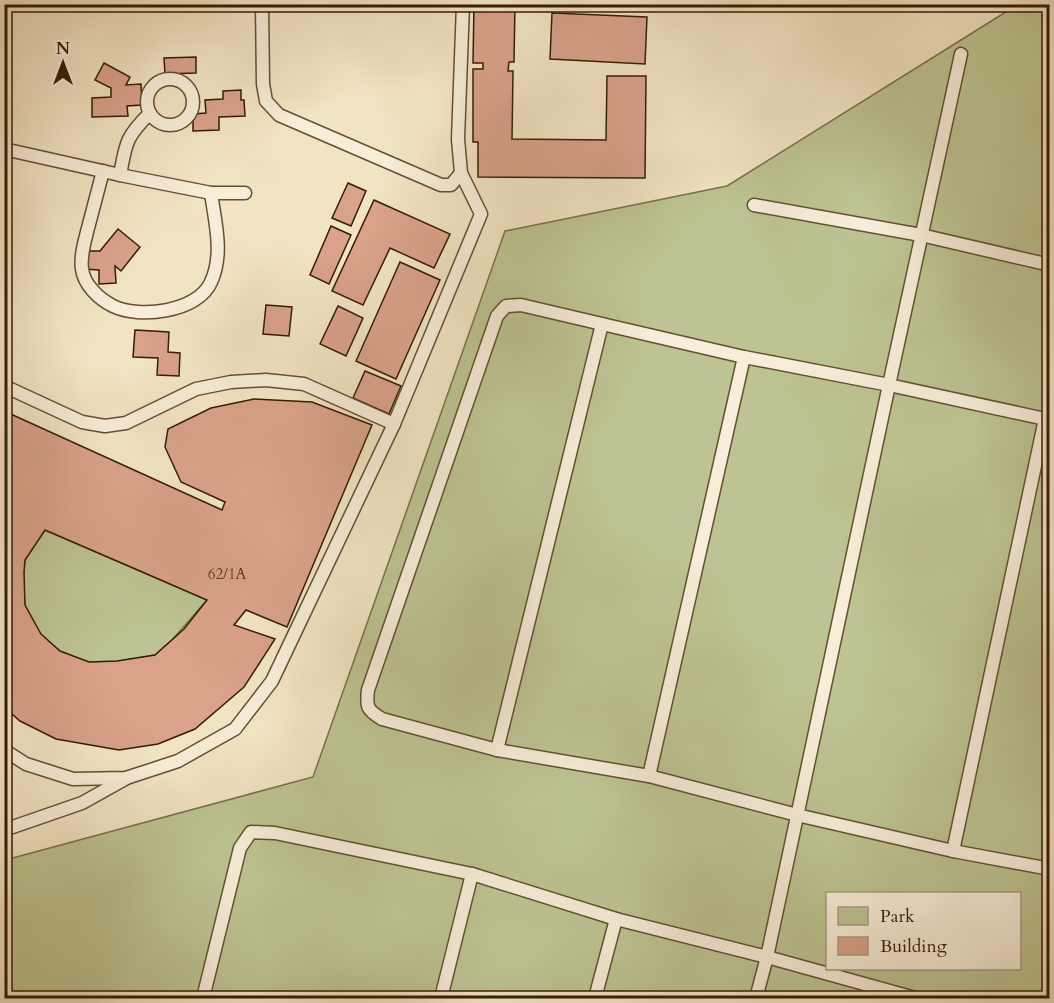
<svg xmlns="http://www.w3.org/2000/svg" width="1054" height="1003" font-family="Cardo,serif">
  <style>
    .green { fill: #bdc392; stroke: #78704a; stroke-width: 1.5; fill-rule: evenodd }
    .building { fill: #d9a289; stroke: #341d03; stroke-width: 1.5; fill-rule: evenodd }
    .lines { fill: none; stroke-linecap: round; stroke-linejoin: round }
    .lane-casing { stroke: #644f33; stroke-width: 15 }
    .lane { stroke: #f7edd8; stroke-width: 12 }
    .labels { text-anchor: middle; stroke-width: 4.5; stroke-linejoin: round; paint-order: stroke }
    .number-label { font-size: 15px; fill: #5d3e24 }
  </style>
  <rect width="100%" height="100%" fill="#f2e4c3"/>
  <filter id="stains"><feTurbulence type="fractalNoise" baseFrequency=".00333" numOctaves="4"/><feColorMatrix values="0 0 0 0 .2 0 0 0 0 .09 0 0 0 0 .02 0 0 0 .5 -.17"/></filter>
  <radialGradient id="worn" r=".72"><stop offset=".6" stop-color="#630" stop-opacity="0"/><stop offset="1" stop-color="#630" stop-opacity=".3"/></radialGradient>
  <g class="green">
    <path d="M 1017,5 L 1049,5 L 1049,998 L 5,998 L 5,860 L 313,777 L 505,231 L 727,186 ZM 828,894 L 1020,894 L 1020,968 L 828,968 Z"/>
    <path d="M 45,530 L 207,600 L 172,640 L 155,655 L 114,662 L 89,662 L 65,655 L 45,639 L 26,616 L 23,583 L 25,560 Z"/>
  </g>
  <g class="building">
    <path d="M 474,4 L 515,4 L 514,62 L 509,62 L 508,71 L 513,71 L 512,139 L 606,140 L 607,76 L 646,76 L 645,178 L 478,177 L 478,142 L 473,142 L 473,69 L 483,69 L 483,63 L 473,63 Z"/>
    <path d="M 552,13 L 647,17 L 645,64 L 550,59 Z"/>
    <path d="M 196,57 L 196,73 L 165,74 L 164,58 Z"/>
    <path d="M 104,63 L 130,77 L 126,85 L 141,84 L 142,105 L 127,106 L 128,116 L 92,117 L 92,98 L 111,97 L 111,88 L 95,80 Z"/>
    <path d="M 241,90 L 241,100 L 244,100 L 245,116 L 219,117 L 219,130 L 193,131 L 193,114 L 206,113 L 205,100 L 223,99 L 223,91 Z"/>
    <path d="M 348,183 L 366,191 L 351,226 L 332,218 Z"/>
    <path d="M 374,200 L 450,234 L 434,268 L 390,248 L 363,305 L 332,291 Z"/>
    <path d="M 331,226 L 351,235 L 329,284 L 310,275 Z"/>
    <path d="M 118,229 L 140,247 L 121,271 L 115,266 L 116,283 L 99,284 L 99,270 L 84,269 L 85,251 L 100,251 Z"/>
    <path d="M 400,262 L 440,280 L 396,379 L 356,361 Z"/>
    <path d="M 266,305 L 292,307 L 289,336 L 263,334 Z"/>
    <path d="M 338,306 L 363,318 L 346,356 L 320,344 Z"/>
    <path d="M 135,330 L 169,332 L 168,352 L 180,353 L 179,376 L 157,375 L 158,358 L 133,357 Z"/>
    <path d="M 365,371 L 401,386 L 389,414 L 353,398 Z"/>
    <path d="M 254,399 L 312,402 L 372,425 L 287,627 L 246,610 L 234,625 L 275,639 L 244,687 L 195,729 L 158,744 L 119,750 L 56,739 L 20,721 L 4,707 L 4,411 L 222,510 L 225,502 L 181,482 L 165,447 L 168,429 L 211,408 ZM 45,530 L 140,571 L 207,600 L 184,629 L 155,655 L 117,661 L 89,662 L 60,651 L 41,634 L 25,605 L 24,572 L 25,560 Z"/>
  </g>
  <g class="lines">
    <g class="lane-casing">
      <g id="lane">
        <path d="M 262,4 L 263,84 L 266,101 L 279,115 L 441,185 L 451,185 L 461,173"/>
        <circle cx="170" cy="102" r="23"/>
        <path d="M 4,149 L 120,175 L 211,193 L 245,193"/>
        <path d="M 103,171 C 98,190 93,209 88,228 C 85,240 80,256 82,269 C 84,285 99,299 113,306 C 139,319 198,312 211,282 C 224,254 215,222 211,193"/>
        <path d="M 120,175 C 126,142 126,137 150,113"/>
        <path d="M 754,205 L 921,235 L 1050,265"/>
        <path d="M 4,386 L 82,422 L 105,426 L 126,423 L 196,389 L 231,382 L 266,380 L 304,384 L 394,424"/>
        <path d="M 1050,420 L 889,385 L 744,357 L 602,324 L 521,305 L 506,306 L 497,316 L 368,690 C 366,707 367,710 382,719 L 497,750 L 649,776 L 797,815 L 953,851 L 1050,869"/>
        <path d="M 4,750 L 26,764 L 73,779 L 126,778 L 178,761 L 235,729 L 272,681 L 394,424 L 481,214 L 461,173 L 458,139 L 463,4"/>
        <path d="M 497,750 L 602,324"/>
        <path d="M 649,776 L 744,357"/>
        <path d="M 4,830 L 82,803 L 125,779"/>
        <path d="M 953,851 L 1045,419"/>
        <path d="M 203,998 L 240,848 L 251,832 L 275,833 L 472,874 L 616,919 L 767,957 L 915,998"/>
        <path d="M 441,998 L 472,874"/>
        <path d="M 595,998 L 616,919"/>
        <path d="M 756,998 L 767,957 L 889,385 L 961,54"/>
      </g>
    </g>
    <use href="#lane" class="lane"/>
  </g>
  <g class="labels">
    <g class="number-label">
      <text x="227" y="579">62/1A</text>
    </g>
  </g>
  <rect width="1054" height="1003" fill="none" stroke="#f2e4c3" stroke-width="24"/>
  <rect x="6" y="6" width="1042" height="991" fill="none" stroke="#341d03" stroke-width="3"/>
  <rect x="12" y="12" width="1030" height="979" fill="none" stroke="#341d03" stroke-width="1.5"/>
  <rect x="826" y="892" width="195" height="78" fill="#f7edd8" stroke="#a99a83" stroke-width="1.5"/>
  <rect x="838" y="907" width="30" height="18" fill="#bdc392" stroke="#a99a83" stroke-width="1.5"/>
  <text x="880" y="922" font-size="18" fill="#341d03">Park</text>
  <rect x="838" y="937" width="30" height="18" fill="#d9a289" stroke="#a99a83" stroke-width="1.5"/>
  <text x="880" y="952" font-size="18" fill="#341d03">Building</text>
  <g transform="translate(63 63)" stroke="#f7edd8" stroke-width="4.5" paint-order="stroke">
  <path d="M0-4.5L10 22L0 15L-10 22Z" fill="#341d03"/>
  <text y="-9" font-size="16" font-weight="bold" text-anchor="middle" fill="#341d03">N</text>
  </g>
  <rect width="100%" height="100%" filter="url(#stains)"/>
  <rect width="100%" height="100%" fill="url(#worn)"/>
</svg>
